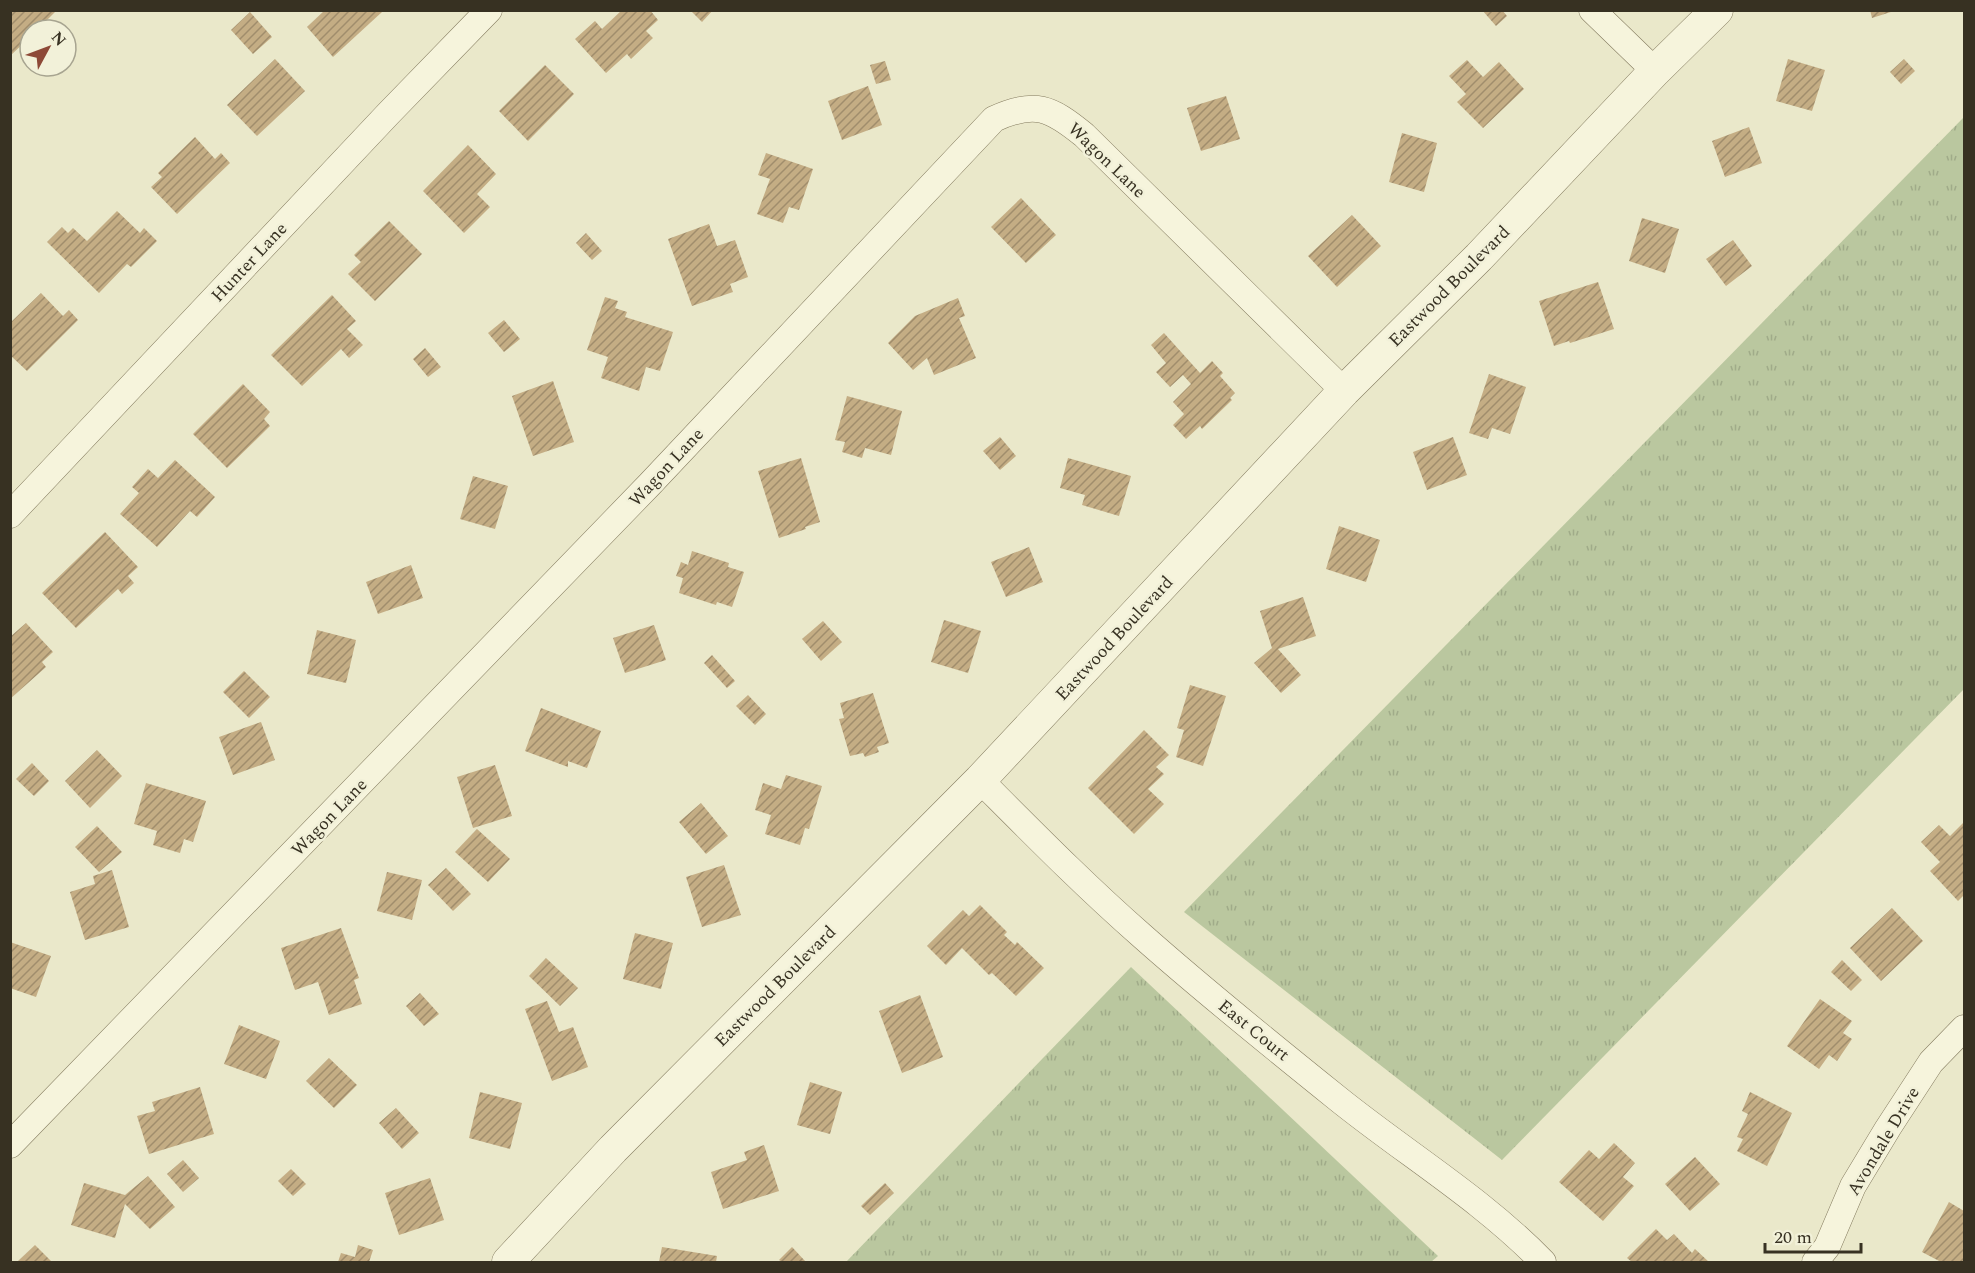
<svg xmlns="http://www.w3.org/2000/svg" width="1975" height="1273" font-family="Spectral,serif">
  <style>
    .grass { fill: url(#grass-tufts) }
    .building { fill: url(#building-hatch) }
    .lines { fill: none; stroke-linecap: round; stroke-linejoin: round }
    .minor-casing { stroke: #857c60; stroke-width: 27 }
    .tertiary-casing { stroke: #857c60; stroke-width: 33 }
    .minor { stroke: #f6f4dc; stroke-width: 26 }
    .tertiary { stroke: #f6f4dc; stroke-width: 32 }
    .labels { text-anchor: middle; stroke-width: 5; stroke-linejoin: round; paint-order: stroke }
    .street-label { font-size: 18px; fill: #373122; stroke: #f2f1d9 }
  </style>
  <defs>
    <pattern id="grass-tufts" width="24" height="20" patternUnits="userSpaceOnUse" patternTransform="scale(1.5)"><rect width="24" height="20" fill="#bac79f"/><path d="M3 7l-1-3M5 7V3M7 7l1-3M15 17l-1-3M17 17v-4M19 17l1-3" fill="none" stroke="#a0ab89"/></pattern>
    <pattern id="building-hatch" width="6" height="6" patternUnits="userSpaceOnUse" patternTransform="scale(1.5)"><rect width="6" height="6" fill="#c4ad84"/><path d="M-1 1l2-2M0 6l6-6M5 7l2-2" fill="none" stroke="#a08d6c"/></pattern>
  </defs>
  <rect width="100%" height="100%" fill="#eae8ca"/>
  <g class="grass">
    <path d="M 1964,117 L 1964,689 L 1502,1160 L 1184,912 Z"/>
    <path d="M 1131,967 L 1438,1256 L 1431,1262 L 846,1262 Z"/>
  </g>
  <g class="building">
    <path d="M 10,10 L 57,10 L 37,30 L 30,30 L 30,37 L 10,56 Z"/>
    <path d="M 325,10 L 380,10 L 382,12 L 333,57 L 307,27 Z"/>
    <path d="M 622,10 L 650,10 L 658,20 L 646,31 L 653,38 L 631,59 L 627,54 L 606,73 L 575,39 L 595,21 L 602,29 Z"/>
    <path d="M 690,10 L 713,10 L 702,22 Z"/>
    <path d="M 1482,10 L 1502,10 L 1507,16 L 1496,26 Z"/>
    <path d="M 1870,10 L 1894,10 L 1894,11 L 1872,18 Z"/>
    <path d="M 250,12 L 272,37 L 253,54 L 231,30 Z"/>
    <path d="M 275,59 L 305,91 L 257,136 L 227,105 Z"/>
    <path d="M 1788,59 L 1825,70 L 1812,111 L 1776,101 Z"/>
    <path d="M 1904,59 L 1915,71 L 1901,84 L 1890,72 Z"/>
    <path d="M 1467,60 L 1483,77 L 1499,62 L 1524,89 L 1483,128 L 1457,102 L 1466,94 L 1449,76 Z"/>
    <path d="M 885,61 L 891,80 L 876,84 L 870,65 Z"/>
    <path d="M 545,65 L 574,94 L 528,141 L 499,111 Z"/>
    <path d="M 868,86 L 882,125 L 842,140 L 828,101 Z"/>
    <path d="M 1226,96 L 1240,139 L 1201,151 L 1187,108 Z"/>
    <path d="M 1749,127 L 1762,163 L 1725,177 L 1712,141 Z"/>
    <path d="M 1402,133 L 1437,143 L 1424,192 L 1389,182 Z"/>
    <path d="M 195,137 L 215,159 L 221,153 L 230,163 L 177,214 L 151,187 L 162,177 L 158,173 Z"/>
    <path d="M 468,145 L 496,174 L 477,194 L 490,207 L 464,233 L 423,191 Z"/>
    <path d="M 766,153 L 813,169 L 799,210 L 789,207 L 783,223 L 757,214 L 770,179 L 758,175 Z"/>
    <path d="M 1021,198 L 1056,235 L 1026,263 L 991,227 Z"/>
    <path d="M 117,211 L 140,233 L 144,228 L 157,241 L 131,267 L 127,264 L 99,293 L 47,242 L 62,227 L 68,233 L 73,228 L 87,241 Z"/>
    <path d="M 1352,215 L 1381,246 L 1337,287 L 1308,256 Z"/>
    <path d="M 1642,218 L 1679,229 L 1665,273 L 1629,261 Z"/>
    <path d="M 389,221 L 422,254 L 375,301 L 348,274 L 361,262 L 354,255 Z"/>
    <path d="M 709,224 L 717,246 L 735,240 L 748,277 L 730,284 L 733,292 L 692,306 L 668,239 Z"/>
    <path d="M 586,233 L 602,251 L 592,260 L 576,243 Z"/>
    <path d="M 1733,240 L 1752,266 L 1726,286 L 1706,259 Z"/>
    <path d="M 1598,282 L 1614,329 L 1570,343 L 1569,341 L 1554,346 L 1539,301 Z"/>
    <path d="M 41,293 L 63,316 L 69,310 L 78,320 L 27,371 L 10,355 L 10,323 Z"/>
    <path d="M 332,295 L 356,321 L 347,329 L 363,345 L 349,358 L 341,349 L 302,386 L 271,355 Z"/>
    <path d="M 605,297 L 618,301 L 615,308 L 627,312 L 625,317 L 673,332 L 660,371 L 646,367 L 639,391 L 601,378 L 608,357 L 587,350 Z"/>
    <path d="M 958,298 L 965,316 L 959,318 L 976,358 L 934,375 L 927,358 L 913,370 L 888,343 L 915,316 Z"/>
    <path d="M 504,320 L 520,339 L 504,352 L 488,333 Z"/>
    <path d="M 1164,333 L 1200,373 L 1212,361 L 1223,373 L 1220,376 L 1235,393 L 1230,398 L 1232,400 L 1202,429 L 1200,426 L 1186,439 L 1173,425 L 1184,414 L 1173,402 L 1191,384 L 1183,375 L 1170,387 L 1156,372 L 1166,363 L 1151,345 Z"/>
    <path d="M 425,348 L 441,367 L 428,377 L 413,359 Z"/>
    <path d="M 1489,374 L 1526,387 L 1510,434 L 1492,428 L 1488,439 L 1469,433 Z"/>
    <path d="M 553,381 L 574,442 L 533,456 L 512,396 Z"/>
    <path d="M 243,384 L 270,412 L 264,419 L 270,426 L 227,468 L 193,434 Z"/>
    <path d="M 847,396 L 902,411 L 891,455 L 865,448 L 862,458 L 842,452 L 845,442 L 835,440 Z"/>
    <path d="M 1000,437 L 1016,456 L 1000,470 L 983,451 Z"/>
    <path d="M 1453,437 L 1467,475 L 1427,490 L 1413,452 Z"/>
    <path d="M 801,458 L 820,522 L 805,527 L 806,529 L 779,538 L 758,471 Z"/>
    <path d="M 1068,458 L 1131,476 L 1119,516 L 1082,505 L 1085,495 L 1060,488 Z"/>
    <path d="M 175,460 L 215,497 L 197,517 L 190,511 L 157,547 L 120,514 L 139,493 L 132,487 L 148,469 L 158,478 Z"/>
    <path d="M 473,476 L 508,486 L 495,529 L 460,519 Z"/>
    <path d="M 1339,526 L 1380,540 L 1366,582 L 1326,569 Z"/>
    <path d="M 105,532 L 138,567 L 128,576 L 134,583 L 122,594 L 118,589 L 76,628 L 42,593 Z"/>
    <path d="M 1029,547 L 1043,582 L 1006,597 L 991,562 Z"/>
    <path d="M 692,551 L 729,563 L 728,567 L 744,572 L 732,607 L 717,602 L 716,605 L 679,593 L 683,578 L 676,576 L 681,562 L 688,565 Z"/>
    <path d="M 411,565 L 423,598 L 378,614 L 366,582 Z"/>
    <path d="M 1303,597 L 1316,636 L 1278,649 L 1301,675 L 1281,693 L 1254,663 L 1272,648 L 1260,611 Z"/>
    <path d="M 944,620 L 981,631 L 968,673 L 931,662 Z"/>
    <path d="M 823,621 L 842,642 L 821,661 L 802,639 Z"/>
    <path d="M 26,623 L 53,652 L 42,662 L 46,667 L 10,699 L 10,637 Z"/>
    <path d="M 654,625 L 666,660 L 625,673 L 613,638 Z"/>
    <path d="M 317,630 L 356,640 L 346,683 L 307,674 Z"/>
    <path d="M 712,655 L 735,681 L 727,688 L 704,663 Z"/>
    <path d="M 244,671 L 270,697 L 249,718 L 223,692 Z"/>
    <path d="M 1190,685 L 1226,696 L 1203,766 L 1176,757 L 1184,730 L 1177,728 Z"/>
    <path d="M 873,693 L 889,743 L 877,747 L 879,752 L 865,757 L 863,753 L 850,756 L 839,719 L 844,718 L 840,703 Z"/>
    <path d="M 748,695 L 766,714 L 755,725 L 736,706 Z"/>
    <path d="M 541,708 L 601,731 L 587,768 L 568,761 L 568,767 L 525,751 Z"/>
    <path d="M 261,722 L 275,760 L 233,775 L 219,737 Z"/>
    <path d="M 1144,730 L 1169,755 L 1156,767 L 1164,774 L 1148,789 L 1164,804 L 1134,834 L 1088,788 Z"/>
    <path d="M 97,750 L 122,776 L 90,808 L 65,781 Z"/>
    <path d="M 32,763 L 49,781 L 34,796 L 16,779 Z"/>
    <path d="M 495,765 L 512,816 L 473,828 L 457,777 Z"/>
    <path d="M 786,775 L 822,786 L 809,829 L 805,828 L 800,845 L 765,834 L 771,815 L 755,810 L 763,783 L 781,789 Z"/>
    <path d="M 146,783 L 206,801 L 193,842 L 184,839 L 180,853 L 153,845 L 157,831 L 134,824 Z"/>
    <path d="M 701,803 L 728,836 L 706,854 L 679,822 Z"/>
    <path d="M 1964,822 L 1964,895 L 1958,901 L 1930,871 L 1940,862 L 1921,842 L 1939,825 L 1950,836 Z"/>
    <path d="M 97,826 L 122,852 L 99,872 L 75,847 Z"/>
    <path d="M 477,829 L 510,859 L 488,882 L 455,852 Z"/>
    <path d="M 724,865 L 741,915 L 702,927 L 686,877 Z"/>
    <path d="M 446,868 L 471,894 L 453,911 L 428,885 Z"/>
    <path d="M 112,870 L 129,927 L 85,940 L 70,892 L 95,884 L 93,876 Z"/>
    <path d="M 387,872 L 422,880 L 412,920 L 377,911 Z"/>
    <path d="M 980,905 L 1007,932 L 1004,935 L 1015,945 L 1017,942 L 1044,968 L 1016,996 L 992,973 L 989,975 L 962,948 L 946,965 L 927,946 L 963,910 L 969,916 Z"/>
    <path d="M 1892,908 L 1923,941 L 1881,981 L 1850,948 Z"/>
    <path d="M 341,928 L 359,978 L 354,980 L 362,1004 L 329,1015 L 318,982 L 295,990 L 281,948 Z"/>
    <path d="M 635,933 L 673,943 L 661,989 L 623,979 Z"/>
    <path d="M 10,942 L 51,956 L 36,997 L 10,988 Z"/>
    <path d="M 546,958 L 578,988 L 560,1006 L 529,976 Z"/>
    <path d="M 1842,960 L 1862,980 L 1851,991 L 1831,972 Z"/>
    <path d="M 420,993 L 439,1014 L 424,1026 L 406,1006 Z"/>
    <path d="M 920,995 L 943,1057 L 902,1073 L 879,1011 Z"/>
    <path d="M 1820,999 L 1852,1021 L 1843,1033 L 1852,1039 L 1837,1061 L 1829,1055 L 1819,1069 L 1787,1046 Z"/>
    <path d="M 547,1001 L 559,1032 L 573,1027 L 588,1067 L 552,1081 L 525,1009 Z"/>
    <path d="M 239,1025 L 280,1041 L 266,1079 L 224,1064 Z"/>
    <path d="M 329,1058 L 357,1085 L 334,1108 L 306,1081 Z"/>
    <path d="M 810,1082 L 842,1092 L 830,1134 L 797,1125 Z"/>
    <path d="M 200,1087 L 214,1134 L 149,1154 L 137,1116 L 155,1111 L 152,1102 Z"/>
    <path d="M 480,1092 L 522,1103 L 510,1149 L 469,1138 Z"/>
    <path d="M 1750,1092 L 1792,1113 L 1767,1166 L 1737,1151 L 1743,1139 L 1737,1137 L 1748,1114 L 1742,1111 Z"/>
    <path d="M 396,1108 L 419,1133 L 402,1149 L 379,1123 Z"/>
    <path d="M 1614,1143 L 1635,1163 L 1623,1177 L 1634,1186 L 1603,1221 L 1559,1182 L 1589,1150 L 1599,1159 Z"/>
    <path d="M 764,1145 L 779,1191 L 723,1209 L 711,1172 L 747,1160 L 744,1152 Z"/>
    <path d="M 1695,1157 L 1720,1184 L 1690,1211 L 1665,1184 Z"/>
    <path d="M 183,1160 L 199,1178 L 183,1192 L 167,1174 Z"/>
    <path d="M 291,1169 L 306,1184 L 293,1196 L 278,1181 Z"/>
    <path d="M 148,1176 L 175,1207 L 150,1229 L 125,1204 L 115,1238 L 71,1225 L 84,1183 L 125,1195 Z"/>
    <path d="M 430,1178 L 444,1220 L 399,1235 L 385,1193 Z"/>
    <path d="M 885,1183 L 894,1193 L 870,1215 L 861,1206 Z"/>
    <path d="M 1949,1202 L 1964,1211 L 1964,1262 L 1941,1262 L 1922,1252 Z"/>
    <path d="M 1656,1229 L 1667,1240 L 1674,1234 L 1692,1253 L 1695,1249 L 1709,1262 L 1632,1262 L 1627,1258 Z"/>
    <path d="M 35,1245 L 52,1262 L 17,1262 Z"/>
    <path d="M 358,1245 L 373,1250 L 369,1262 L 338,1262 L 341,1253 L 355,1257 Z"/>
    <path d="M 662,1247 L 717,1256 L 716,1262 L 659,1262 Z"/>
    <path d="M 792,1247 L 806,1262 L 782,1262 L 779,1260 Z"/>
  </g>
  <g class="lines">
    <g class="minor-casing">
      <g id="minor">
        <path d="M 1592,10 L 1655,71"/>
        <path d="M 10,515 L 388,114 L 489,10"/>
        <path d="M 980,780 C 1033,833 1085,886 1141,935 C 1204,991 1271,1045 1337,1098 C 1405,1153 1482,1199 1543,1262"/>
        <path d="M 10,1145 L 650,484 L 994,119 C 1035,100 1051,108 1084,135 L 1344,391"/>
        <path d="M 1815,1262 L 1827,1247 L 1853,1186 L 1888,1128 L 1931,1062 L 1964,1028"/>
      </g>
    </g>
    <g class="tertiary-casing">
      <path id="tertiary" d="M 508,1262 L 613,1149 L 980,780 L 1344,391 L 1479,257 L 1655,71 L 1717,10"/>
    </g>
    <use href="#minor" class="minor"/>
    <use href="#tertiary" class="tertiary"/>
  </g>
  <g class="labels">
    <g class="street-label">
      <text transform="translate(1107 160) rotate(44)" y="6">Wagon Lane</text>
      <text transform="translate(249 262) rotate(-47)" y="6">Hunter Lane</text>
      <text transform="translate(1449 286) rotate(-45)" y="6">Eastwood Boulevard</text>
      <text transform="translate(666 467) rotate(-47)" y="6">Wagon Lane</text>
      <text transform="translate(1114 638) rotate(-47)" y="6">Eastwood Boulevard</text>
      <text transform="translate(329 817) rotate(-46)" y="6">Wagon Lane</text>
      <text transform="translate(775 986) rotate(-45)" y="6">Eastwood Boulevard</text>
      <text transform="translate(1254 1030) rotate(39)" y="6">East Court</text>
      <text transform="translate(1883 1141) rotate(-59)" y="6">Avondale Drive</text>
    </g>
  </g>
  <rect width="1975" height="1273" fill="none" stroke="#373122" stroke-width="24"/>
  <g transform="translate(48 48) rotate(49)"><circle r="28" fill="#f2f1d9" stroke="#a7a490" stroke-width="1.5"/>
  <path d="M0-4.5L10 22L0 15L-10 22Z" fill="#8d4937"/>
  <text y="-9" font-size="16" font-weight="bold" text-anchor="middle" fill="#373122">N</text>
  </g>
  <path d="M1765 1243v9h96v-9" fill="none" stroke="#373122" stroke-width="3"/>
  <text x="1774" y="1243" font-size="18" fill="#373122" stroke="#f2f1d9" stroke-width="4.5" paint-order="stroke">20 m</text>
</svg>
